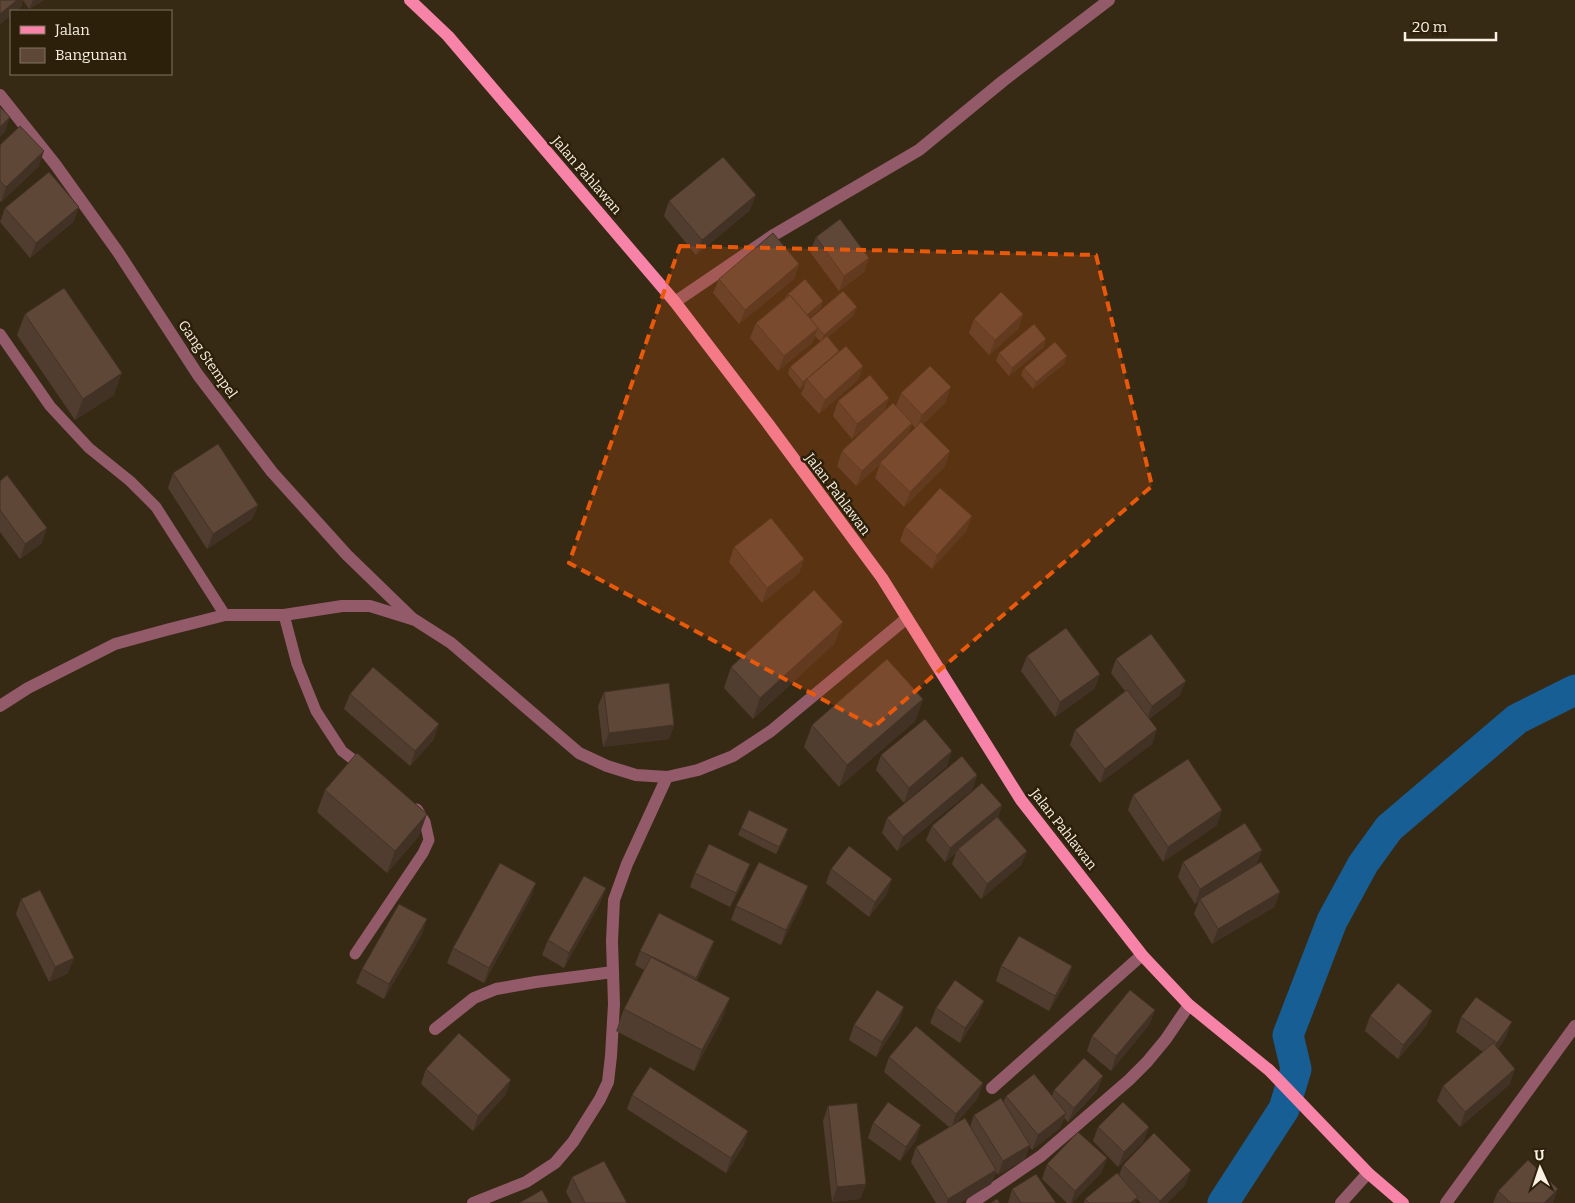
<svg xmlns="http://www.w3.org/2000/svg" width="1575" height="1203" font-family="Bitter,serif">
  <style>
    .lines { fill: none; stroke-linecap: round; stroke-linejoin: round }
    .canal { stroke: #175e95; stroke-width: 31 }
    .service { stroke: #935a6a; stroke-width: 11 }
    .minor { stroke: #935a6a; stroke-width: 12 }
    .primary { stroke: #f883a8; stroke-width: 12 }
    .wall { fill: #513d2f; fill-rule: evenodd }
    .shaded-wall { fill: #423226 }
    .building { fill: #5e4737; stroke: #423226 }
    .marked { fill: #e8590c; fill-opacity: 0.2; stroke: #e8590c; stroke-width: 4; stroke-dasharray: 10 6; stroke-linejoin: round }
    .labels { text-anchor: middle; stroke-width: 5; stroke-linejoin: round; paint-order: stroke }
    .street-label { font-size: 14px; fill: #f9f1e3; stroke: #2d200a }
  </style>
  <rect width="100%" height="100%" fill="#372a14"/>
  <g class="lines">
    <path class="canal" d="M 1223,1203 L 1284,1109 L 1296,1069 L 1288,1035 L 1332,921 L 1363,864 L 1389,828 L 1517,719 L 1575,690"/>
    <g class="service">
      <path d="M 0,334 L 50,406 L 89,448 L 130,481 L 156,507 L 225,615"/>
      <path d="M 284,615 L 297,664 L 316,711 L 342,751 L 363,767"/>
      <path d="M 355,954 L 423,853 L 429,840 L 425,822 L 417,809"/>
    </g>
    <g class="minor">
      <path d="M 0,95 L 55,164 L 118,252 L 198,375 L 272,472 L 347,555 L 413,619"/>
      <path d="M 675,302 L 772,236 L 919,150 L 1003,81 L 1109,0"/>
      <path d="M 0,706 L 28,688 L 115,644 L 166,630 L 225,615 L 284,615 L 342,606 L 370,606 L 415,620 L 451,643 L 579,753 L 607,766 L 636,775 L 667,777 L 698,770 L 733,756 L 771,731 L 907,618"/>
      <path d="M 435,1029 L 474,998 L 496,989 L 536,982 L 613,972"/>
      <path d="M 992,1088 L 1142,955"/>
      <path d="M 473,1203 L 526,1182 L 555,1163 L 573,1142 L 600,1099 L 608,1082 L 611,1056 L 614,1004 L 612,941 L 614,900 L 627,864 L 667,777"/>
      <path d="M 972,1203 L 1041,1156 L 1129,1080 L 1147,1062 L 1166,1039 L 1189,1005"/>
      <path d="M 1341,1203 L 1368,1173"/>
      <path d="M 1446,1203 L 1575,1026"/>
    </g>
    <path class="primary" d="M 410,0 L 448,36 L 675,302 L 769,425 L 882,578 L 1021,800 L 1142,955 L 1189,1005 L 1269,1070 L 1368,1173 L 1403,1203"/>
  </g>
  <g class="wall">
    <path d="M 0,0 L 44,0 L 29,9 L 23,0 L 21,7 L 16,11 L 11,11 L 11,15 L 0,24 Z"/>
    <path d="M 0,145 L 39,166 L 1,202 L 0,201 Z"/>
    <path d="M 669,201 L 750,210 L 696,255 L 664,216 Z"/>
    <path d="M 79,207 L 73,222 L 30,258 L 0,222 L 5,208 Z"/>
    <path d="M 816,237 L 869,258 L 864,272 L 839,291 L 810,252 Z"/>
    <path d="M 799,264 L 794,279 L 739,324 L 713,293 L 719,279 Z"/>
    <path d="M 787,295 L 823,301 L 821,308 L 809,318 L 810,319 L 854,315 L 828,337 L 839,351 L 863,366 L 858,380 L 819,414 L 801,394 L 805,385 L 800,389 L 788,374 L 790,367 L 821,342 L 815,336 L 812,343 L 778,371 L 750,338 L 756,323 L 785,298 Z"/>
    <path d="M 25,314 L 114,395 L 75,420 L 17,335 Z"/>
    <path d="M 1023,314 L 1018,329 L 989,355 L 969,333 L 974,319 Z"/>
    <path d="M 1044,347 L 1009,376 L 996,361 L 999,353 Z"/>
    <path d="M 1067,356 L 1064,364 L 1033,389 L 1021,375 L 1024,368 Z"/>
    <path d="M 901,393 L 946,402 L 923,424 L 950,451 L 945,466 L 904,507 L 875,478 L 880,464 L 856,486 L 837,466 L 842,451 L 875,420 L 852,439 L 833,416 L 838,401 L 885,411 L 896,406 ZM 912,424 L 915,428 L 908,435 Z"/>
    <path d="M 173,473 L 258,505 L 252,519 L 207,549 L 168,488 Z"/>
    <path d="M 0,481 L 42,543 L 20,559 L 0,532 Z"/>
    <path d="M 972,516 L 966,531 L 932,569 L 900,541 L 905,527 Z"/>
    <path d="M 734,547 L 804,559 L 799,573 L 762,603 L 729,562 Z"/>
    <path d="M 835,643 L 753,719 L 724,688 L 731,667 Z"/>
    <path d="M 1027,656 L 1100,674 L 1094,689 L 1055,717 L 1021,671 Z"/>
    <path d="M 1116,659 L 1180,695 L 1149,719 L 1157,729 L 1152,744 L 1100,783 L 1070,745 L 1075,730 L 1125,691 L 1111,673 Z"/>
    <path d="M 604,692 L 674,725 L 669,739 L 603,747 L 598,706 Z"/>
    <path d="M 350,694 L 434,739 L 410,766 L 344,709 Z"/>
    <path d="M 923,699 L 915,721 L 839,787 L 804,747 L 812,725 Z"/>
    <path d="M 881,755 L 947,766 L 904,803 L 876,770 Z"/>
    <path d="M 977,775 L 972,790 L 897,851 L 882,833 L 887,818 Z"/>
    <path d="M 325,790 L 419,836 L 387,873 L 317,812 Z"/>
    <path d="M 1133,795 L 1217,825 L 1163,862 L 1128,810 Z"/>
    <path d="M 1002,805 L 998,817 L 1027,851 L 1021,865 L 981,899 L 952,864 L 956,853 L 945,862 L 926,840 L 932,826 Z"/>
    <path d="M 741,828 L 786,836 L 776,854 L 738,835 Z"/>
    <path d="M 1183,862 L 1257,864 L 1280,892 L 1274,907 L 1212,944 L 1194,914 L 1199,901 L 1195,904 L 1178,877 Z"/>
    <path d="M 831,869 L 887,894 L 869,917 L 826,883 Z"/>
    <path d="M 695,873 L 745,879 L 730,907 L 690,887 Z"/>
    <path d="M 606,888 L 600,903 L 564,968 L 542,955 L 548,940 Z"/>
    <path d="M 531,897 L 484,983 L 447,963 L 453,948 Z"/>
    <path d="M 21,899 L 68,973 L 49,982 L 16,914 Z"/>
    <path d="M 803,901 L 781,945 L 731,920 L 736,906 Z"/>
    <path d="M 422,934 L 384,999 L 356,983 L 362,969 Z"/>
    <path d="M 714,941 L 709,955 L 697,980 L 722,1019 L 694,1071 L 616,1031 L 624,1009 L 644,970 L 635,965 L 640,951 Z"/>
    <path d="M 1001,966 L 1072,966 L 1067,981 L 1049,1011 L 996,981 Z"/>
    <path d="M 984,1001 L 978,1015 L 960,1043 L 930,1023 L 936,1008 Z"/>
    <path d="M 1155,1010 L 1149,1025 L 1111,1071 L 1087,1051 L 1092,1036 Z"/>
    <path d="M 1432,1011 L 1426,1026 L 1398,1059 L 1365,1031 L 1370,1016 Z"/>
    <path d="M 1461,1017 L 1506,1037 L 1498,1049 L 1510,1084 L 1460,1127 L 1437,1101 L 1443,1086 L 1483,1052 L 1456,1032 Z"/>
    <path d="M 899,1022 L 876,1057 L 849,1040 L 854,1025 Z"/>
    <path d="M 889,1057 L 978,1098 L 956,1123 L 970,1127 L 974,1115 L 1003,1103 L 1006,1096 L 1052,1096 L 1054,1090 L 1103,1076 L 1097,1091 L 1068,1122 L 1064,1118 L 1060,1128 L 1032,1150 L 1029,1146 L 1025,1159 L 998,1175 L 996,1172 L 991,1184 L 960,1203 L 936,1203 L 911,1162 L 916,1147 L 949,1127 L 884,1072 Z"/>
    <path d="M 426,1069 L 506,1094 L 473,1131 L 421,1084 Z"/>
    <path d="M 632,1095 L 748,1131 L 743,1146 L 726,1173 L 627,1109 Z"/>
    <path d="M 828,1106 L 866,1184 L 860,1199 L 832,1202 L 823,1121 Z"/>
    <path d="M 873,1123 L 916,1140 L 900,1161 L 868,1138 Z"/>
    <path d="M 1098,1127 L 1149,1127 L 1143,1142 L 1118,1167 L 1093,1141 Z"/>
    <path d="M 1107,1158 L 1101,1173 L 1072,1203 L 1067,1203 L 1042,1179 L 1047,1164 Z"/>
    <path d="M 1123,1165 L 1186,1184 L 1167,1203 L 1141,1203 L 1137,1199 L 1135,1203 L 1084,1203 L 1085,1199 L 1119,1175 Z"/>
    <path d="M 572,1177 L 627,1203 L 572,1203 L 566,1192 Z"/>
    <path d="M 1012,1189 L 1056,1203 L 1008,1203 Z"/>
    <path d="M 1498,1191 L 1553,1203 L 1493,1203 Z"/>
  </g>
  <g class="shaded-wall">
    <path d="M 17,0 L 23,0 L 21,7 L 16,11 L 11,11 L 11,15 L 0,24 L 0,14 Z"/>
    <path d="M 33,0 L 44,0 L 29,9 Z"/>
    <path d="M 10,117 L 5,132 L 0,137 L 0,127 Z"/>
    <path d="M 44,151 L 39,166 L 1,202 L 6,187 Z"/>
    <path d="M 756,195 L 750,210 L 696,255 L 702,240 Z"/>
    <path d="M 79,207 L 73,222 L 30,258 L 36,243 Z"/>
    <path d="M 869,258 L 864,272 L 839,291 L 844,276 Z"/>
    <path d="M 799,264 L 794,279 L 739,324 L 745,310 Z"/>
    <path d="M 823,301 L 821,308 L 802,324 L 805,316 Z"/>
    <path d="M 857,307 L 854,315 L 821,343 L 824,335 Z"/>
    <path d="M 1023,314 L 1018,329 L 989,355 L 995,340 Z"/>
    <path d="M 818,328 L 812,343 L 778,371 L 784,356 Z"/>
    <path d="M 1046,339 L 1044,347 L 1009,376 L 1012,368 Z"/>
    <path d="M 840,351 L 807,379 L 805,385 L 800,389 L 803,382 Z"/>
    <path d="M 1067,356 L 1064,364 L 1033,389 L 1036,382 Z"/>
    <path d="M 863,366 L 858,380 L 819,414 L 825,400 Z"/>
    <path d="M 122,373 L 114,395 L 75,420 L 83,399 Z"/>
    <path d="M 951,387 L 946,402 L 917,429 L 922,415 Z"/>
    <path d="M 889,398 L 884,413 L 852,439 L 857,424 Z"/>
    <path d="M 912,423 L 907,438 L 856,486 L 862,471 Z"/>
    <path d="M 950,451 L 945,466 L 904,507 L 910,492 Z"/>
    <path d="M 258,505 L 252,519 L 207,549 L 213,534 Z"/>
    <path d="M 972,516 L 966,531 L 932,569 L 937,555 Z"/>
    <path d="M 47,528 L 42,543 L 20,559 L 25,544 Z"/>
    <path d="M 804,559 L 799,573 L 762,603 L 767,588 Z"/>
    <path d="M 843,622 L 835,643 L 753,719 L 760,698 Z"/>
    <path d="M 1100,674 L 1094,689 L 1055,717 L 1060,702 Z"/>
    <path d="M 1186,681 L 1180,695 L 1147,720 L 1152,706 Z"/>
    <path d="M 923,699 L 915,721 L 839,787 L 847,765 Z"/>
    <path d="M 439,724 L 434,739 L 410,766 L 415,751 Z"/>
    <path d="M 674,725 L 669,739 L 603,747 L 609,733 Z"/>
    <path d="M 1157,729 L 1152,744 L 1100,783 L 1105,769 Z"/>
    <path d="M 952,751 L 947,766 L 904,803 L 909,788 Z"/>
    <path d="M 977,775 L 972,790 L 897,851 L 903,837 Z"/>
    <path d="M 1002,805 L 997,820 L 958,849 L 956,853 L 945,862 L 950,848 Z"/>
    <path d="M 1222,810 L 1217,825 L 1163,862 L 1168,847 Z"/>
    <path d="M 427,814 L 419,836 L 387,873 L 395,851 Z"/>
    <path d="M 788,829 L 786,836 L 776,854 L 779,847 Z"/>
    <path d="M 1262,850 L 1257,864 L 1200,899 L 1199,901 L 1195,904 L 1200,889 Z"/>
    <path d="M 1027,851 L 1021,865 L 981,899 L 987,884 Z"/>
    <path d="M 750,864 L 745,879 L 730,907 L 736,893 Z"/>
    <path d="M 892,879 L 887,894 L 869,917 L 875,902 Z"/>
    <path d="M 536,883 L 531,897 L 484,983 L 489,968 Z"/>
    <path d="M 808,886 L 803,901 L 781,945 L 786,930 Z"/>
    <path d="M 606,888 L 600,903 L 564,968 L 569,953 Z"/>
    <path d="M 1280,892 L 1274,907 L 1212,944 L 1218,929 Z"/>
    <path d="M 427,919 L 422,934 L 384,999 L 389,984 Z"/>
    <path d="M 714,941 L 709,955 L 690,993 L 696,978 Z"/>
    <path d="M 74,958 L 68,973 L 49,982 L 55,967 Z"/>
    <path d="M 1072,966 L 1067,981 L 1049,1011 L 1055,996 Z"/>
    <path d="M 730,998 L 722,1019 L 694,1071 L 702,1050 Z"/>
    <path d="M 984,1001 L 978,1015 L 960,1043 L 965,1028 Z"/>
    <path d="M 904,1007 L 899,1022 L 876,1057 L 882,1042 Z"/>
    <path d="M 1155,1010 L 1149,1025 L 1111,1071 L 1116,1056 Z"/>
    <path d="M 1432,1011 L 1426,1026 L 1398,1059 L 1403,1045 Z"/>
    <path d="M 1512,1022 L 1506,1037 L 1492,1057 L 1497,1043 Z"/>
    <path d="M 1515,1069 L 1510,1084 L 1460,1127 L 1465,1112 Z"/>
    <path d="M 1103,1076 L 1097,1091 L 1068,1122 L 1074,1108 Z"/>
    <path d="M 511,1080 L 506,1094 L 473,1131 L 478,1116 Z"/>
    <path d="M 983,1083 L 978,1098 L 951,1129 L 956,1114 Z"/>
    <path d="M 1066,1113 L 1060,1128 L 1032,1150 L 1038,1135 Z"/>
    <path d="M 921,1125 L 916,1140 L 900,1161 L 906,1147 Z"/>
    <path d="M 1149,1127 L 1143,1142 L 1118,1167 L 1124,1152 Z"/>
    <path d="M 748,1131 L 743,1146 L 726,1173 L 731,1158 Z"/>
    <path d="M 1030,1145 L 1025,1159 L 998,1175 L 1003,1161 Z"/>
    <path d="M 1107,1158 L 1101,1173 L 1072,1203 L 1071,1203 L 1075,1191 Z"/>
    <path d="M 996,1170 L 991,1184 L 960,1203 L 947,1203 L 948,1199 Z"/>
    <path d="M 1191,1170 L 1186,1184 L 1167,1203 L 1159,1203 L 1160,1201 Z"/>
    <path d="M 866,1184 L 860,1199 L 832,1202 L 837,1187 Z"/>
    <path d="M 1558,1189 L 1553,1203 L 1544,1203 Z"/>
    <path d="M 1138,1197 L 1135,1203 L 1130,1203 Z"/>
  </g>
  <g class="building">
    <path d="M 0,0 L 17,0 L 0,14 Z"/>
    <path d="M 0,107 L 10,117 L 0,127 Z"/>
    <path d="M 20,126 L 44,151 L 6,187 L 0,181 L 0,145 Z"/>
    <path d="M 723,157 L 756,195 L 702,240 L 669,201 Z"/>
    <path d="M 49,172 L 79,207 L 36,243 L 5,208 Z"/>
    <path d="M 840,219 L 869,258 L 844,276 L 816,237 Z"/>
    <path d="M 773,233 L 799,264 L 745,310 L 719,279 Z"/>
    <path d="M 805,279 L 823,301 L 807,315 L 790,295 L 788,296 L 787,295 Z"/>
    <path d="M 64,288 L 122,373 L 83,399 L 25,314 Z"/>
    <path d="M 843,291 L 857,307 L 824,335 L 810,319 Z"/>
    <path d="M 1001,292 L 1023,314 L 995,340 L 974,319 Z"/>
    <path d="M 790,295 L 818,328 L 784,356 L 756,323 Z"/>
    <path d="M 1034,324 L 1046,339 L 1012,368 L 999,353 Z"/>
    <path d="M 827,336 L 839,351 L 803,382 L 790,367 Z"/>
    <path d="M 1055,342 L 1067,356 L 1036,382 L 1024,368 Z"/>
    <path d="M 846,346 L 863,366 L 825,400 L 807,379 Z"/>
    <path d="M 930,366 L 951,387 L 922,415 L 901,393 Z"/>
    <path d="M 870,375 L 889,398 L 857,424 L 838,401 Z"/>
    <path d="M 893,403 L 912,423 L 862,471 L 842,451 Z"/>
    <path d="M 921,422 L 950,451 L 910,492 L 880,463 Z"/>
    <path d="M 218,444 L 258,505 L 213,534 L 173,473 Z"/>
    <path d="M 7,475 L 47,528 L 25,544 L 0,510 L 0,481 Z"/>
    <path d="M 940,488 L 972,516 L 937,555 L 905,527 Z"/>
    <path d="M 771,518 L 804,559 L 767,588 L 734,547 Z"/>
    <path d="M 814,590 L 843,622 L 760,698 L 731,667 Z"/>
    <path d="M 1066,628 L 1100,674 L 1060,702 L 1027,656 Z"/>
    <path d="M 1151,634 L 1186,681 L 1152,706 L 1116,659 Z"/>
    <path d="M 887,659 L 923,699 L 847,765 L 812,725 Z"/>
    <path d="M 373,667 L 439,724 L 415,751 L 350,694 Z"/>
    <path d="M 669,683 L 674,725 L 609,733 L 604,692 Z"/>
    <path d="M 1127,690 L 1157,729 L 1105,769 L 1075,730 Z"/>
    <path d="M 925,719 L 952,751 L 909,788 L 881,755 Z"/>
    <path d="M 357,753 L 427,814 L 395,851 L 325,790 Z"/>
    <path d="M 962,756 L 977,775 L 903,837 L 887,818 Z"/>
    <path d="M 1188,759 L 1222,810 L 1168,847 L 1133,795 Z"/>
    <path d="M 982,783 L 1002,805 L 950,848 L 932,826 Z"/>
    <path d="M 749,810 L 788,829 L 779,847 L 741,828 Z"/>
    <path d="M 997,817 L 1027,851 L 987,884 L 958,849 Z"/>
    <path d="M 1245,823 L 1262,850 L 1200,889 L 1183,862 Z"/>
    <path d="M 709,844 L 750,864 L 736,893 L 695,873 Z"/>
    <path d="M 849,846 L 892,879 L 875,902 L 831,869 Z"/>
    <path d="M 759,862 L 808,886 L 786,930 L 736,906 Z"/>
    <path d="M 1261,862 L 1280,892 L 1218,929 L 1200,899 Z"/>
    <path d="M 500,863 L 536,883 L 489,968 L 453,948 Z"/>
    <path d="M 584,876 L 606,888 L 569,953 L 548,940 Z"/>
    <path d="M 40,890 L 74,958 L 55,967 L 21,899 Z"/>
    <path d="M 399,904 L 427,919 L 389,984 L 362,969 Z"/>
    <path d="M 659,913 L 714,941 L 696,978 L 640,951 Z"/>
    <path d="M 1019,936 L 1072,966 L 1055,996 L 1001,966 Z"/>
    <path d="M 651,957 L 730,998 L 702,1050 L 624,1009 Z"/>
    <path d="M 955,980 L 984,1001 L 965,1028 L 936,1008 Z"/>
    <path d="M 1398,983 L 1432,1011 L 1403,1045 L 1370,1016 Z"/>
    <path d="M 877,990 L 904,1007 L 882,1042 L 854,1025 Z"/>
    <path d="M 1130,990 L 1155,1010 L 1116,1056 L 1092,1036 Z"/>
    <path d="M 1476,997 L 1512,1022 L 1497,1043 L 1461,1017 Z"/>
    <path d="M 916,1026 L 983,1083 L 956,1114 L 889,1057 Z"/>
    <path d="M 459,1033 L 511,1080 L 478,1116 L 426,1069 Z"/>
    <path d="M 1493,1043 L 1515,1069 L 1465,1112 L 1443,1086 Z"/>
    <path d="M 1084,1058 L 1103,1076 L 1074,1108 L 1054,1090 Z"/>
    <path d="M 650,1067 L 748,1131 L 731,1158 L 632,1095 Z"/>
    <path d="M 1034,1074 L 1066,1113 L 1038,1135 L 1006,1096 Z"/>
    <path d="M 1001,1098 L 1030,1145 L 1003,1161 L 974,1115 Z"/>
    <path d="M 888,1102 L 921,1125 L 906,1147 L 873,1123 Z"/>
    <path d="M 1123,1102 L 1149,1127 L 1124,1152 L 1098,1127 Z"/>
    <path d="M 857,1103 L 866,1184 L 837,1187 L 828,1106 Z"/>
    <path d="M 965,1118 L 996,1170 L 948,1199 L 916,1147 Z"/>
    <path d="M 1078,1132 L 1107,1158 L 1075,1191 L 1047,1164 Z"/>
    <path d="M 1154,1133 L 1191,1170 L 1160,1201 L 1123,1165 Z"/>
    <path d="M 1528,1160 L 1558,1189 L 1544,1203 L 1511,1203 L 1498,1191 Z"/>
    <path d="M 604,1161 L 627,1203 L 585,1203 L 572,1177 Z"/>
    <path d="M 1117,1173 L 1138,1197 L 1130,1203 L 1089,1203 L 1085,1199 Z"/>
    <path d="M 1036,1174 L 1056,1203 L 1021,1203 L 1012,1189 Z"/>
    <path d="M 542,1190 L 549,1203 L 519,1203 Z"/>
    <path d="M 997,1199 L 1000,1203 L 991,1203 Z"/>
  </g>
  <path class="marked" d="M 680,246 L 1096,255 L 1152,486 L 874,727 L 569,563 Z"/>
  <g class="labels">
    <g class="street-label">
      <text transform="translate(587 175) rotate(49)" y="5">Jalan Pahlawan</text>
      <text transform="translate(208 359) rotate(55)" y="5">Gang Stempel</text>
      <text transform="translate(838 494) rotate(53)" y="5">Jalan Pahlawan</text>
      <text transform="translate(1064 829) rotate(52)" y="5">Jalan Pahlawan</text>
    </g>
  </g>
  <rect x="10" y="10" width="162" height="65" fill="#2d200a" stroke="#7f7461"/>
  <rect x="20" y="26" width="25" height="8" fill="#f883a8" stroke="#7f7461"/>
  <text x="55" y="35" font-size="15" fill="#f9f1e3">Jalan</text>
  <rect x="20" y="48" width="25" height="15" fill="#5e4737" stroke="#7f7461"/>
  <text x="55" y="60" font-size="15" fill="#f9f1e3">Bangunan</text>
  <g transform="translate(1540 1168) rotate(357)" stroke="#2d200a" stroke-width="4" paint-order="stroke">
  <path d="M0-4L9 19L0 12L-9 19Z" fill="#f9f1e3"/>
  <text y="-8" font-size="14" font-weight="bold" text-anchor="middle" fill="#f9f1e3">U</text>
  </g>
  <path d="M1405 32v8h91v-8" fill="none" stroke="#f9f1e3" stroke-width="2.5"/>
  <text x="1412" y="32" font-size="15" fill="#f9f1e3" stroke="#2d200a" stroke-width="4" paint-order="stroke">20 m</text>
</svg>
